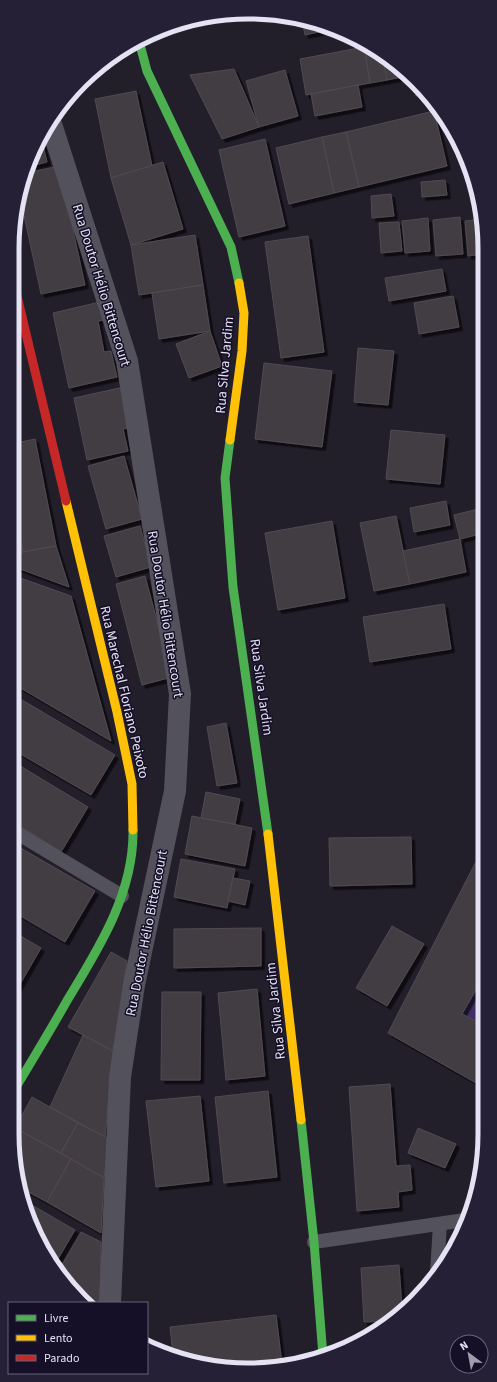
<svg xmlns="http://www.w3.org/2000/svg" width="497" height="1382" font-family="'Source Sans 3',sans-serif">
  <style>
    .green { fill: #3e3067 }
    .building { fill: #423c43; stroke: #524a52; filter: url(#shadow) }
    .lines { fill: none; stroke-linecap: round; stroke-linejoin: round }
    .lane { stroke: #53515b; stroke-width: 14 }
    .street { stroke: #53515b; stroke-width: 22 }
    .fast { stroke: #4caf50; stroke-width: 9 }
    .slow { stroke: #ffc107; stroke-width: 9 }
    .jam { stroke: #c62828; stroke-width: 9 }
    .labels { text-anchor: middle; stroke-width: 3; stroke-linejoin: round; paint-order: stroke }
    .street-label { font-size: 14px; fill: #e4e2f3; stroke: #150f27 }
    .rim { fill: none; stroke: #e4e2f3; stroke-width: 5 }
  </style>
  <defs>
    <filter id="shadow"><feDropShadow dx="3.5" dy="3.5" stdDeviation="0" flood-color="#0009"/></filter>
  </defs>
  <rect width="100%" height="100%" fill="#221f2b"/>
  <path class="green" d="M 485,974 L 485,1026 L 462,1014 Z"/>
  <g class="building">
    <path d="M 302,20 L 309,20 L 332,29 L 305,35 Z"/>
    <path d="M 370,46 L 383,57 L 387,80 L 370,83 L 364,47 Z"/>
    <path d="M 364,47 L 370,83 L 306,95 L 300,59 Z"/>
    <path d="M 383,57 L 407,76 L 387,80 Z"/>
    <path d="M 234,69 L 259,127 L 222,139 L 190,75 Z"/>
    <path d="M 285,70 L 298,116 L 259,127 L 246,81 Z"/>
    <path d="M 414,83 L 426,92 L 427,94 L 416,96 Z"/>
    <path d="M 358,85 L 362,107 L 315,116 L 311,94 Z"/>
    <path d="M 136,91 L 152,166 L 111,178 L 95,99 Z"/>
    <path d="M 434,111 L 447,166 L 359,187 L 346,132 Z"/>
    <path d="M 346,132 L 359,187 L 334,193 L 322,137 Z"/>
    <path d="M 322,137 L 334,193 L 289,204 L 276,148 Z"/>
    <path d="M 265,139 L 285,226 L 239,237 L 219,150 Z"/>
    <path d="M 42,142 L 47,162 L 31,166 Z"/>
    <path d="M 163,162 L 183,229 L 131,245 L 111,178 Z"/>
    <path d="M 59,166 L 85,285 L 41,294 L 19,192 L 20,188 L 27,173 Z"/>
    <path d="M 445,180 L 447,195 L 422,197 L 421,182 Z"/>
    <path d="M 391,194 L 394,216 L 372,218 L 371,196 Z"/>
    <path d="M 460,217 L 463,254 L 436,256 L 433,220 Z"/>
    <path d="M 428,218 L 430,251 L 405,253 L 402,221 Z"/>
    <path d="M 483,219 L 483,254 L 468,256 L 465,221 Z"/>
    <path d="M 399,222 L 402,251 L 381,253 L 379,223 Z"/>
    <path d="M 195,235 L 203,285 L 139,295 L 131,245 Z"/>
    <path d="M 308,236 L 324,352 L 281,358 L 265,242 Z"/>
    <path d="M 442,269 L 446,291 L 389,301 L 385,278 Z"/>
    <path d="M 479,273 L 483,273 L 483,298 Z"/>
    <path d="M 203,285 L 210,331 L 159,339 L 152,293 Z"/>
    <path d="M 453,296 L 459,327 L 419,334 L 414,303 Z"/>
    <path d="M 100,302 L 104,320 L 98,321 L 104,352 L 111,351 L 117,377 L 69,388 L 53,313 Z"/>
    <path d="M 210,331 L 222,366 L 189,378 L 176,344 Z"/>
    <path d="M 358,348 L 394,351 L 388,405 L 354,402 Z"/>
    <path d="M 264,363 L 332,371 L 322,447 L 255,439 Z"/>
    <path d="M 124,387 L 132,427 L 123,429 L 128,451 L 87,460 L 74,398 Z"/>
    <path d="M 391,430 L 445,435 L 440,484 L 386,479 Z"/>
    <path d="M 35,439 L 56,546 L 23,552 L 12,496 L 12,444 Z"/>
    <path d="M 124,456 L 142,519 L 106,529 L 88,466 Z"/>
    <path d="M 12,496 L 23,552 L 12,554 Z"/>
    <path d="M 446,501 L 450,525 L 414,532 L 410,508 Z"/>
    <path d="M 478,509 L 484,533 L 460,539 L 454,515 Z"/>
    <path d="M 396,516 L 410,584 L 374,591 L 360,523 Z"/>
    <path d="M 332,521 L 345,598 L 278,610 L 265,533 Z"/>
    <path d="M 140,526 L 151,567 L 116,577 L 104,536 Z"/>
    <path d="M 460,539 L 466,572 L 410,584 L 403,551 Z"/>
    <path d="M 56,546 L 69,587 L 12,566 L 12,554 Z"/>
    <path d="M 12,575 L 71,596 L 111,741 L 12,683 Z"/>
    <path d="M 145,576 L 172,677 L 142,685 L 116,584 Z"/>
    <path d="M 444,604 L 451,649 L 370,662 L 363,617 Z"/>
    <path d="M 12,694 L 115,755 L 91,795 L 12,749 Z"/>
    <path d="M 226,723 L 237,783 L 217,786 L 207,727 Z"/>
    <path d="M 12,761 L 88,807 L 61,852 L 12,821 Z"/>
    <path d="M 206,792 L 240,799 L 235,824 L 201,818 Z"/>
    <path d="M 192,816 L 252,828 L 245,866 L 185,854 Z"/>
    <path d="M 411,837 L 412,884 L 330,886 L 329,838 Z"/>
    <path d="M 12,843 L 95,891 L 65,942 L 12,911 Z"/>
    <path d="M 484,846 L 485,974 L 462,1014 L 485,1026 L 485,1088 L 388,1033 Z"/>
    <path d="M 181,859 L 235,869 L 227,908 L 174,897 Z"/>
    <path d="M 233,878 L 250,881 L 245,905 L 228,901 Z"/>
    <path d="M 392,926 L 424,944 L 387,1006 L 356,988 Z"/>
    <path d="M 261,928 L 261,966 L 174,968 L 174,929 Z"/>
    <path d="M 12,931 L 41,948 L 12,998 Z"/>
    <path d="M 111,952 L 127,961 L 113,1051 L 68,1027 Z"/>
    <path d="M 257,989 L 265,1076 L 226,1080 L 218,993 Z"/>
    <path d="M 162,992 L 201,992 L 200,1080 L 161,1080 Z"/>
    <path d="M 83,1035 L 113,1051 L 105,1137 L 50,1107 Z"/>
    <path d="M 390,1084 L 396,1166 L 410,1165 L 412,1190 L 398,1192 L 399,1207 L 357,1211 L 349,1087 Z"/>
    <path d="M 268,1091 L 277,1177 L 224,1183 L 215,1097 Z"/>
    <path d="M 200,1096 L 209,1181 L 156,1187 L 146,1101 Z"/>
    <path d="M 32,1097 L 78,1123 L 61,1153 L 15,1128 Z"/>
    <path d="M 78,1123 L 109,1139 L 104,1178 L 61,1153 Z"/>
    <path d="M 15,1128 L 71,1159 L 47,1202 L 23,1189 L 12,1134 Z"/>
    <path d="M 418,1128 L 456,1144 L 445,1168 L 408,1153 Z"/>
    <path d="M 71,1159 L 104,1178 L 101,1233 L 47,1202 Z"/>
    <path d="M 25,1201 L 75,1230 L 55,1264 L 30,1224 Z"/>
    <path d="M 81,1232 L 101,1242 L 100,1303 L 88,1303 L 71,1290 L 59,1270 Z"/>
    <path d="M 399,1265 L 402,1308 L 390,1321 L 364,1322 L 361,1268 Z"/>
    <path d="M 276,1315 L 282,1364 L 218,1368 L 173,1355 L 170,1327 Z"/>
  </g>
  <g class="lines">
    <g class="lane">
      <path d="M 12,830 L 122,896"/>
      <path d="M 314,1242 L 465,1220"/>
      <path d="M 437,1273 L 440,1224"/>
    </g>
    <path class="street" d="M 51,124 L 127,361 L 180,694 L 175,791 L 134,985 L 120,1077 L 110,1303"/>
    <g class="fast">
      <path d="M 139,41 L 147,71 L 231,247 L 239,283"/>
      <path d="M 230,440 L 225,478 L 233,587 L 268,834"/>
      <path d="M 12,1094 C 31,1062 50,1031 68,999 C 99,948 134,893 133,830"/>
      <path d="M 301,1120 L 314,1242 L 323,1356"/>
    </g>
    <g class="slow">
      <path d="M 230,440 L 242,351 L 244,313 L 239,283"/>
      <path d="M 66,501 L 117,712 L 132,784 L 133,830"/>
      <path d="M 268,834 L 301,1120"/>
    </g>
    <path class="jam" d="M 12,275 L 66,501"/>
  </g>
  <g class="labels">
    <g class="street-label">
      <text transform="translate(102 285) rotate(73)" y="5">Rua Doutor Hélio Bittencourt</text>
      <text transform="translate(224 365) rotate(-85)" y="5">Rua Silva Jardim</text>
      <text transform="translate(166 614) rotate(81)" y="5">Rua Doutor Hélio Bittencourt</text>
      <text transform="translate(262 687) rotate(82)" y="5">Rua Silva Jardim</text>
      <text transform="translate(125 692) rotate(77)" y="5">Rua Marechal Floriano Peixoto</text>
      <text transform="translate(146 933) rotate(-79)" y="5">Rua Doutor Hélio Bittencourt</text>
      <text transform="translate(275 1011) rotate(-96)" y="5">Rua Silva Jardim</text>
    </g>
  </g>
  <path d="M0 0H497V1382H0ZM248 19H249A229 229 0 0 1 478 248V1134A229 229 0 0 1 249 1363H248A229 229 0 0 1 19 1134V248A229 229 0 0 1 248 19Z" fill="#262037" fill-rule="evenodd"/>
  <path class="rim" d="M248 19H249A229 229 0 0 1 478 248V1134A229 229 0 0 1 249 1363H248A229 229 0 0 1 19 1134V248A229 229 0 0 1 248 19Z"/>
  <rect x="8" y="1302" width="140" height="72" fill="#150f27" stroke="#686379"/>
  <rect x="16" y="1315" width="20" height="6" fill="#4caf50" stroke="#686379"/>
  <text x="44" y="1322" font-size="12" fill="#e4e2f3">Livre</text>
  <rect x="16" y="1335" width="20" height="6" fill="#ffc107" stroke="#686379"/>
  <text x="44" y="1342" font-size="12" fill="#e4e2f3">Lento</text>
  <rect x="16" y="1355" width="20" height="6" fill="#c62828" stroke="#686379"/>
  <text x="44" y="1362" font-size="12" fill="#e4e2f3">Parado</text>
  <g transform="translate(469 1354) rotate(328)"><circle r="19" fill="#150f27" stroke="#686379"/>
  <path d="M0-3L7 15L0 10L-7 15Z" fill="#a09ead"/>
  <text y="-6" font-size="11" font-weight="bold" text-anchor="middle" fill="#e4e2f3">N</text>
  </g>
</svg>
